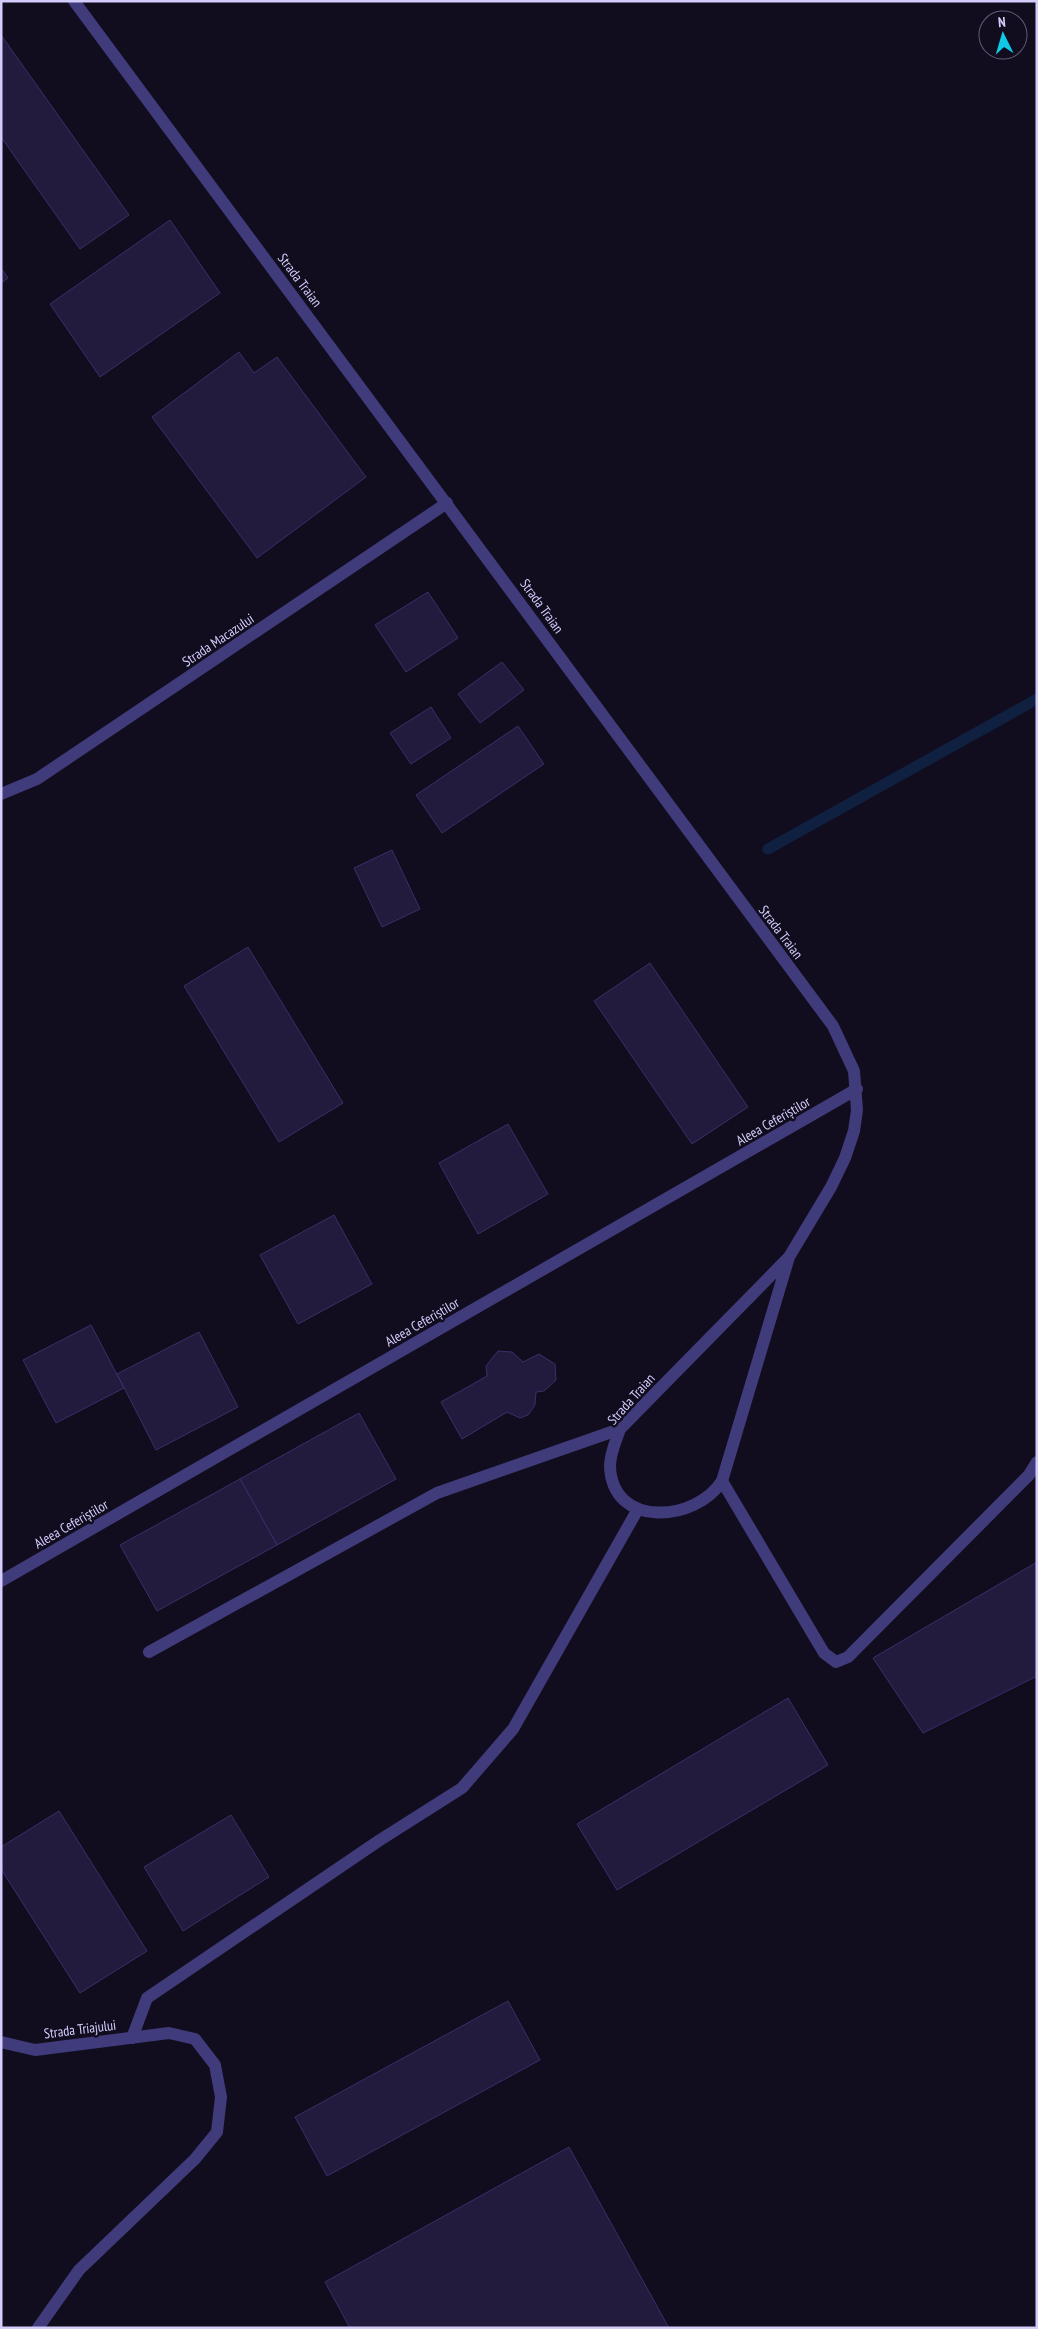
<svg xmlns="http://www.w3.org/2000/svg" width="1038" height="2329" font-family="'PT Sans Narrow',sans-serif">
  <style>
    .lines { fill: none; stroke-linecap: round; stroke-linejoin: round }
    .stream { stroke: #0f2040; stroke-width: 11 }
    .building { fill: #231b3e; stroke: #3c2e68 }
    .minor { stroke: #403b7a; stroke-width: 12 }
    .labels { text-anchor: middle; stroke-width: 5; stroke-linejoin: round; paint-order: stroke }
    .street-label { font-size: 14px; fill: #d4cdfc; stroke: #110d1e }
  </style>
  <rect width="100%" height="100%" fill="#110d1e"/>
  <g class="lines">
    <path class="stream" d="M 768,849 L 1037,699"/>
  </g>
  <g class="building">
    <path d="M 1,35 L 129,215 L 80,249 L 1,137 Z"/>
    <path d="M 170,220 L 220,293 L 100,377 L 50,304 Z"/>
    <path d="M 1,268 L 8,278 L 1,283 Z"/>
    <path d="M 239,352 L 254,373 L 277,357 L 366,477 L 257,558 L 152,417 Z"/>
    <path d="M 428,592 L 458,638 L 406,672 L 375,625 Z"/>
    <path d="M 502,662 L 524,690 L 480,723 L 458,694 Z"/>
    <path d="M 431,707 L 451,738 L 411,764 L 390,733 Z"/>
    <path d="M 518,726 L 544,764 L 442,833 L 416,795 Z"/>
    <path d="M 392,850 L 420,909 L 382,927 L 354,868 Z"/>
    <path d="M 248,947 L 343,1103 L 279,1142 L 184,986 Z"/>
    <path d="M 650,963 L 748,1107 L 692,1144 L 594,1001 Z"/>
    <path d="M 508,1124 L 548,1194 L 478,1234 L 439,1163 Z"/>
    <path d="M 334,1215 L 372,1284 L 298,1324 L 260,1255 Z"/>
    <path d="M 91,1325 L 124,1388 L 56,1423 L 23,1360 Z"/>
    <path d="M 199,1332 L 238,1407 L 156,1450 L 117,1374 Z"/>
    <path d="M 498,1351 L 512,1352 L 523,1362 L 539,1354 L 555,1364 L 556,1380 L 544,1391 L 536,1392 L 535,1405 L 528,1415 L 520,1418 L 507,1412 L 462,1439 L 441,1402 L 487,1376 L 486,1366 Z"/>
    <path d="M 359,1413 L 396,1479 L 277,1545 L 240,1479 Z"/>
    <path d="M 240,1479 L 277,1545 L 157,1611 L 120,1545 Z"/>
    <path d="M 1037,1562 L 1037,1676 L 923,1733 L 873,1658 Z"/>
    <path d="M 788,1698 L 828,1765 L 617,1890 L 577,1824 Z"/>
    <path d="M 59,1811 L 147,1951 L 80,1993 L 1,1869 L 1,1847 Z"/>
    <path d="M 231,1815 L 269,1877 L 183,1931 L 144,1867 Z"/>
    <path d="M 508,2001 L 540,2060 L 327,2176 L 295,2117 Z"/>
    <path d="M 569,2147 L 669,2328 L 350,2328 L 325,2282 Z"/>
  </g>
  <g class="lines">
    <g class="minor">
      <path d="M 74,1 L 833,1026 L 854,1071 L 857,1110 L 854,1131 L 845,1158 L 831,1187 L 789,1257 L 620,1429 C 616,1441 610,1453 610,1466 C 612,1529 696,1522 722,1481 L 789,1257"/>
      <path d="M 1,794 L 37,779 L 447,503"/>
      <path d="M 722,1481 L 824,1653 L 836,1662 L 848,1657 L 1029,1475 L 1037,1462"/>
      <path d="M 1,1581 L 857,1089"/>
      <path d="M 149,1652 L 437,1493 L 620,1429"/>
      <path d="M 132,2038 L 147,1998 L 380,1840 L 462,1788 L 513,1729 L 638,1509"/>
      <path d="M 1,2042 L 35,2050 L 169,2033 L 195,2039 L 215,2065 L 221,2097 L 217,2132 L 195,2159 L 79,2270 L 38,2328"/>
    </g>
  </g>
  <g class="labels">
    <g class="street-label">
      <text transform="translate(300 280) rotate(53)" y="5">Strada Traian</text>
      <text transform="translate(542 606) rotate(54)" y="5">Strada Traian</text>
      <text transform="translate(218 640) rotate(-34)" y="5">Strada Macazului</text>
      <text transform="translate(781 932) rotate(53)" y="5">Strada Traian</text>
      <text transform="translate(773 1121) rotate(-30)" y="5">Aleea Ceferiștilor</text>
      <text transform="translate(422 1322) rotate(-30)" y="5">Aleea Ceferiștilor</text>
      <text transform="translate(631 1399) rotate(-48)" y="5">Strada Traian</text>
      <text transform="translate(71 1524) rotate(-30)" y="5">Aleea Ceferiștilor</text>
      <text transform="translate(80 2029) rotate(-7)" y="5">Strada Triajului</text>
    </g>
  </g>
  <rect width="1038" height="2329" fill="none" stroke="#d4cdfc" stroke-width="5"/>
  <g transform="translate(1003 35) rotate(355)"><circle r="24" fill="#110d1e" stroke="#5f5a77"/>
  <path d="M0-4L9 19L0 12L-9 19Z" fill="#0fc9e6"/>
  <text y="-8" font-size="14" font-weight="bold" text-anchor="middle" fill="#d4cdfc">N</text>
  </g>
</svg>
